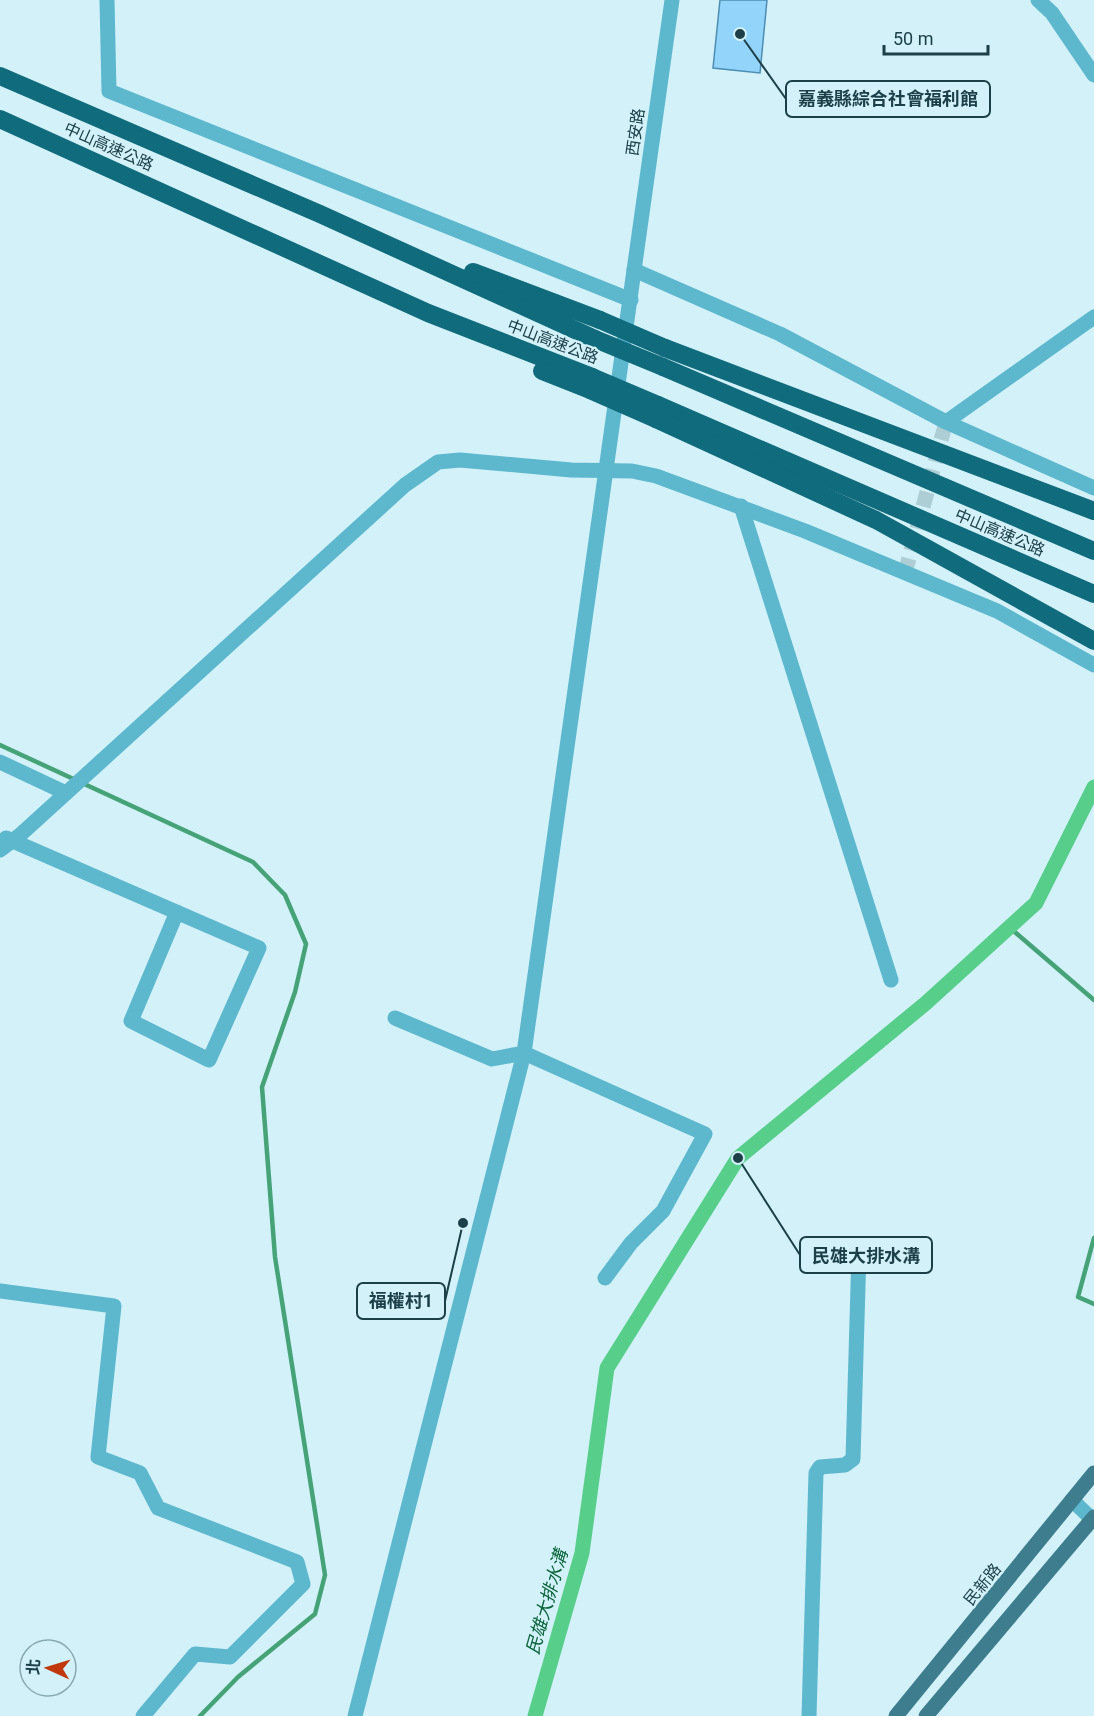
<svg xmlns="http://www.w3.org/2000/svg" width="1094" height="1716" font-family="Roboto,'Noto Sans TC',sans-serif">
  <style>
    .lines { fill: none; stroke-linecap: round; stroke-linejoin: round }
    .stream { stroke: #46a377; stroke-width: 4.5 }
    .canal { stroke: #58ce8b; stroke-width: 15 }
    .building { fill: #93d4fb; stroke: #4e8db2; stroke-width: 1.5 }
    .minor-tunnel { stroke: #aeced6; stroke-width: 15; stroke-dasharray: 15 8; stroke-linecap: butt }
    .minor { stroke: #5db8ce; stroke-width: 15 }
    .major { stroke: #3d7d8d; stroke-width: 15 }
    .highway { stroke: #106b7d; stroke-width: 18 }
    .highway-bridge { stroke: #106b7d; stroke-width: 18 }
    .labels { text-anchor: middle; stroke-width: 4.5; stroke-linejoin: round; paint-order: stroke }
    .street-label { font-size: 16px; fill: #1d4048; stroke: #d2f1f9 }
    .water-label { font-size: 18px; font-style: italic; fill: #0a643a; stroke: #d2f1f9 }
    .leader { fill: none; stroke: #1d4048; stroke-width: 2 }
    .callout-dot { fill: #1d4048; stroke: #d2f1f9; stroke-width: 2 }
    .callout { fill: #d2f1f9; stroke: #1d4048; stroke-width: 2 }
    .callout-label { font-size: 18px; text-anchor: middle; font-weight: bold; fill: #1d4048 }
  </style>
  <rect width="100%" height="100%" fill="#d2f1f9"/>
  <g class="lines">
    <g class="stream">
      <path d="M 0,745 L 253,862 L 285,895 L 306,944 L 295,992 L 262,1087 L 275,1257 L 325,1575 L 315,1614 L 238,1677 L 200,1716"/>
      <path d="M 1009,927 L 1094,1000"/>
      <path d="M 1094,1238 L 1078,1297 L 1094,1304"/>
    </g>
    <path class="canal" d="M 535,1716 L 582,1553 L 607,1368 L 738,1158 L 926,1003 L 1036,903 L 1094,787"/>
  </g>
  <path class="building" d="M 720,0 L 767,0 L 760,73 L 713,68 Z"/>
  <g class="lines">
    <path class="minor-tunnel" d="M 905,573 L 946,422"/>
    <g class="minor">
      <path d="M 107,0 L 109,91 L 631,300"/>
      <path d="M 1038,0 L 1052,13 L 1094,75"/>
      <path d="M 634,270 L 780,334 L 946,422 L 1094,488"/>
      <path d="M 946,422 L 1094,317"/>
      <path d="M 741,506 L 891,980"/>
      <path d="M 0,762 L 66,793"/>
      <path d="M 6,838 L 259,948 L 209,1060 L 131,1021 L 177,912"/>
      <path d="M 0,850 L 20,835 L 405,485 L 438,462 L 460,460 L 571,470 L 632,471 L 656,476 L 805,531 L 997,611 L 1094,665"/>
      <path d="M 395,1018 L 492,1059 L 524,1053 L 705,1134 L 663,1211 L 631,1243 L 605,1278"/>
      <path d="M 0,1291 L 114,1306 L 98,1457 L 140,1473 L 158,1508 L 297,1562 L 303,1584 L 230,1657 L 195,1654 L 143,1716"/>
      <path d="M 1072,1500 L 1094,1521"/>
      <path d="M 355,1716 L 524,1053 L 672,0"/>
      <path d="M 809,1716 L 816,1473 L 820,1467 L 845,1465 L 853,1459 L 859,1251"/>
    </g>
    <g class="major">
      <path d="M 896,1716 L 1094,1473"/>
      <path d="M 926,1716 L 1094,1517"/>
    </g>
    <g class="highway">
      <path d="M 0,76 L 320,214 L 595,339"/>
      <path d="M 0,119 L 428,313 L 592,377"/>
      <path d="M 473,272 L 600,320"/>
      <path d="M 665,348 L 1094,511"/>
      <path d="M 663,367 L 1094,551"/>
      <path d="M 542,371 L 590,390"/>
      <path d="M 658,405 L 1094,594"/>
      <path d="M 656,419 L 876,520 L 1094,641"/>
    </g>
    <g class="highway-bridge">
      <path d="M 600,320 L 665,348"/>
      <path d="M 595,339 L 663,367"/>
      <path d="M 592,377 L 658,405"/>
      <path d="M 590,390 L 656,419"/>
    </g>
  </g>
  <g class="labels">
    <g class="street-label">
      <text transform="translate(635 132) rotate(-82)" y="6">西安路</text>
      <text transform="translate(109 146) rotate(24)" y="6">中山高速公路</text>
      <text transform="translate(553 341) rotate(21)" y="6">中山高速公路</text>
      <text transform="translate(1000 532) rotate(23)" y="6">中山高速公路</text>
      <text transform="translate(982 1584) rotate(-51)" y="6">民新路</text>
    </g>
    <g class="water-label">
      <text transform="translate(547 1602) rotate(-74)" y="6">民雄大排水溝</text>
    </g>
  </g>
  <path class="leader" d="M740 34L786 99M738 1158L800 1255M463 1223L445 1301"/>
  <g class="callout-dot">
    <circle cx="740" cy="34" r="6"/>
    <circle cx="738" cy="1158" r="6"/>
    <circle cx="463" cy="1223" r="6"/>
  </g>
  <g class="callout">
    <rect x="786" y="81" width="204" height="36" rx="6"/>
    <rect x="800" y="1237" width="132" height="36" rx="6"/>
    <rect x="357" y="1283" width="88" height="36" rx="6"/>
  </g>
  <g class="callout-label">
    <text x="888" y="105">嘉義縣綜合社會福利館</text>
    <text x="866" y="1262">民雄大排水溝</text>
    <text x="401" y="1307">福權村1</text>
  </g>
  <g transform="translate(48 1668) rotate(274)"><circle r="28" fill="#d2f1f9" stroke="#8aaab2" stroke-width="1.5"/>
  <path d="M0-4.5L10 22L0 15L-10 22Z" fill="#c0380c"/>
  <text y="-9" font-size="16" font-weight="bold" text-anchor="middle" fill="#1d4048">北</text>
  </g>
  <path d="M884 45v9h104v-9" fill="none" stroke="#1d4048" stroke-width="3"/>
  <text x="893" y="45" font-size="18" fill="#1d4048" stroke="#d2f1f9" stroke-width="4.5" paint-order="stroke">50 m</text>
</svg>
